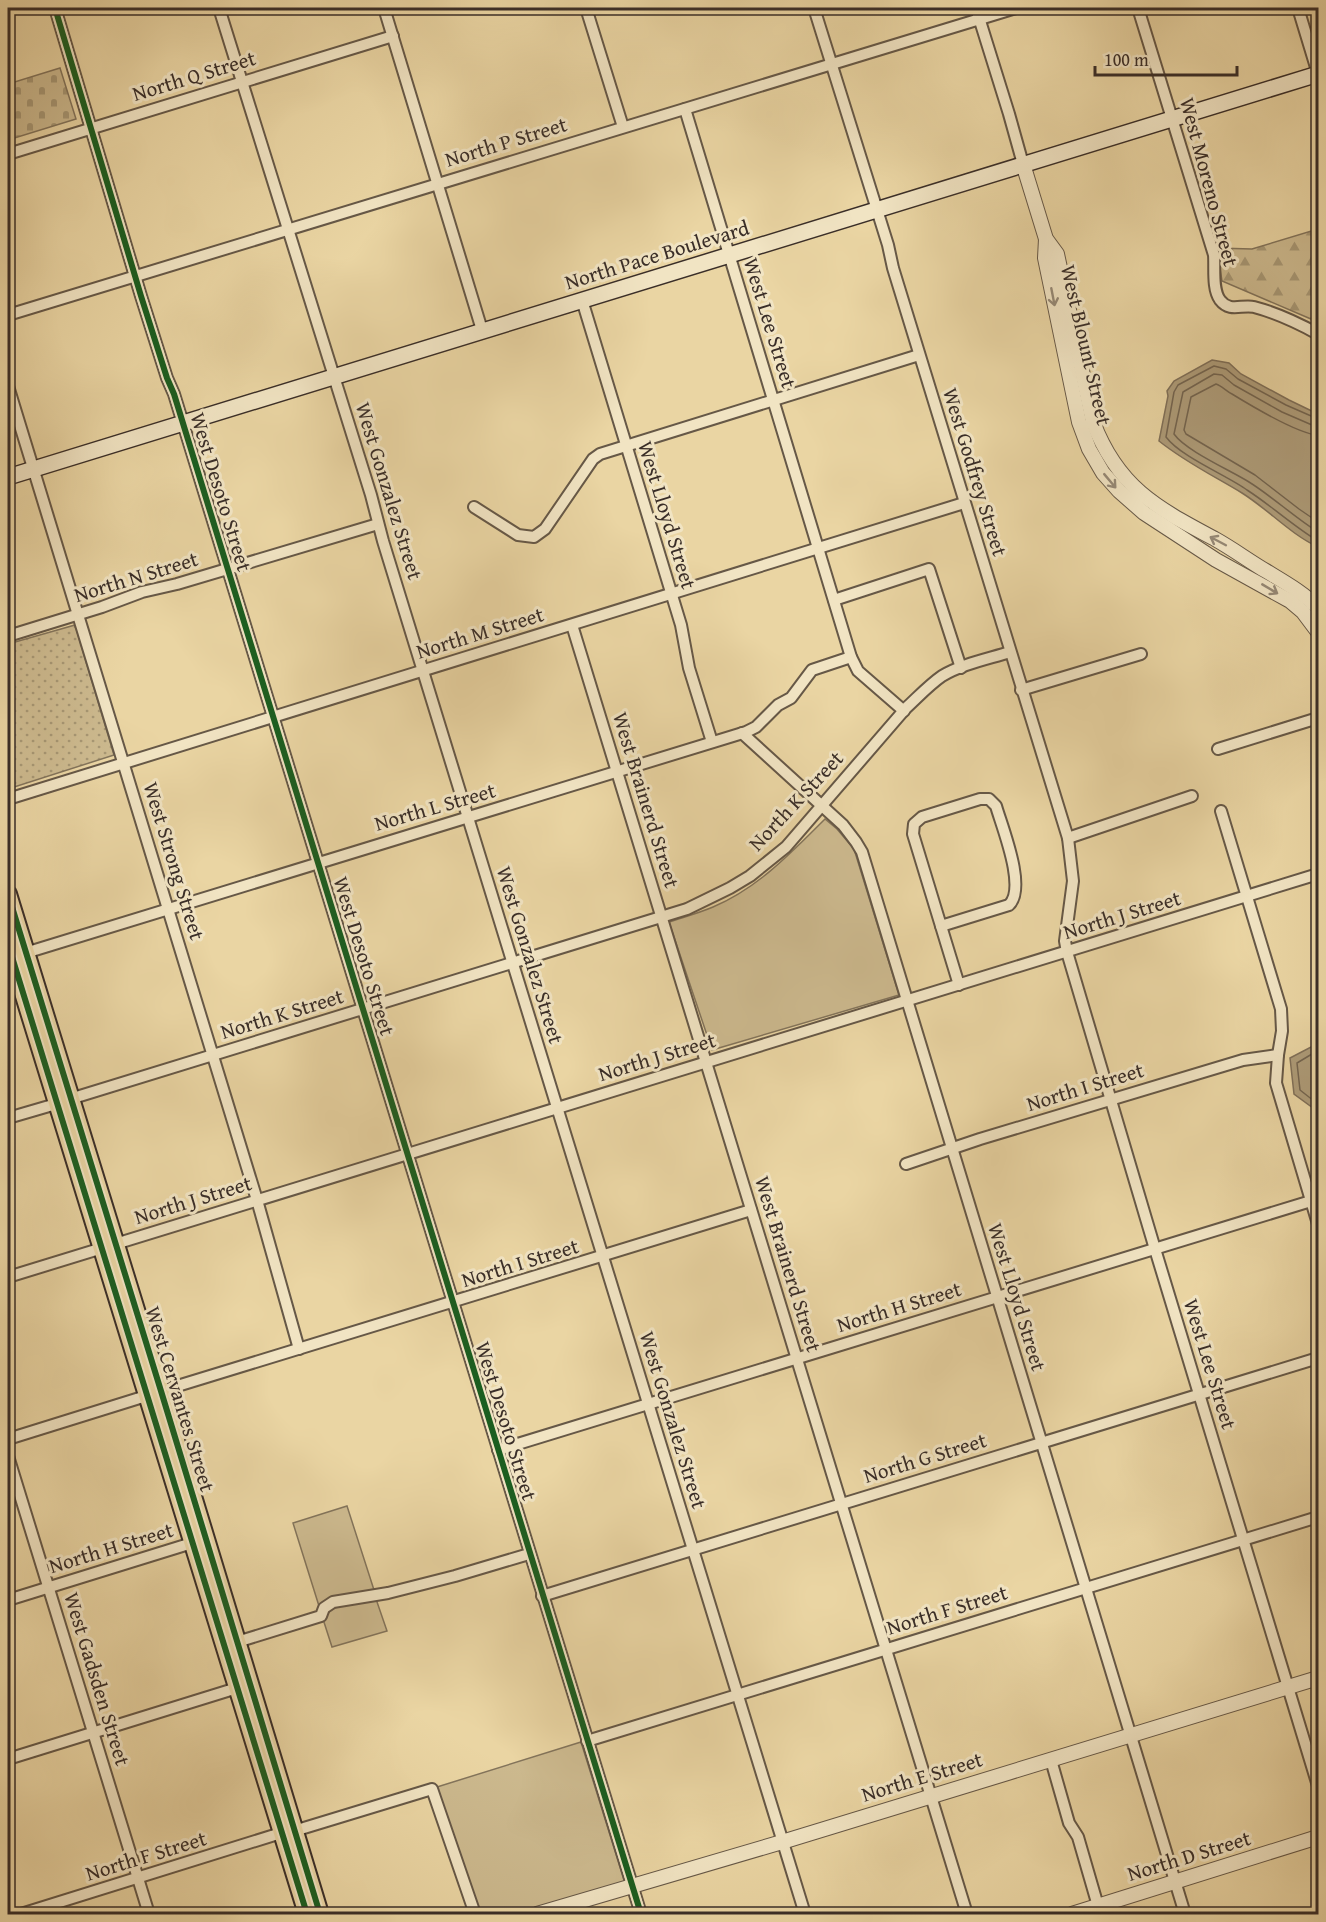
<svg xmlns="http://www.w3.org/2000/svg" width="1326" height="1922" font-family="'Gentium Book Plus',serif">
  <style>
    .grass { fill: url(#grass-dots); stroke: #83745b; stroke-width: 1.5 }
    .forest { fill: url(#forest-firs); stroke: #83745b; stroke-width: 1.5 }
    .cemetery { fill: url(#cemetery-stones); stroke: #83745b; stroke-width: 1.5 }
    .green { fill: #ccb98e; stroke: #83745b; stroke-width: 1.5 }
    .water { fill: #ae9c79; stroke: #807059; stroke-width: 1.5 }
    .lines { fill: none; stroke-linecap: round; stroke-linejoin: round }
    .shore { stroke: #746550; stroke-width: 1.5 }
    .minor-casing { stroke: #665847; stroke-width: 14 }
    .tertiary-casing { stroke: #665847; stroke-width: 16 }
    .secondary-casing { stroke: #3a2e28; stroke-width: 18 }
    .primary-casing { stroke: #3a2e28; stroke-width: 20 }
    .minor { stroke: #f1e4c3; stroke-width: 10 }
    .tertiary { stroke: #f1e4c3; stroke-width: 14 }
    .secondary { stroke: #f1e4c3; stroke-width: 15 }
    .primary { stroke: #ead5a3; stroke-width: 16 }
    .cycleway-casing { stroke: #f1e4c3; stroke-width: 10 }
    .cycleway { stroke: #1b5e20; stroke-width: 6 }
    .oneway { stroke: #968976 }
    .labels { text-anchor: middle; stroke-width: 6; stroke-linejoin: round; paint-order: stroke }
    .street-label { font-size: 21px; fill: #3a2e28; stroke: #f1e4c3 }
  </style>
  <defs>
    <pattern id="grass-dots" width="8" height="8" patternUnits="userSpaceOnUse" patternTransform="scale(1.5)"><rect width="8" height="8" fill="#ccb98e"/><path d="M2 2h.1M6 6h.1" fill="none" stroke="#a79774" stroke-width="1.8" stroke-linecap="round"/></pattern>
    <pattern id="forest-firs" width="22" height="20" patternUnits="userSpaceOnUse" patternTransform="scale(1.5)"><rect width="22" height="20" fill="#ccb98e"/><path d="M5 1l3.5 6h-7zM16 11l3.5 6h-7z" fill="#a79774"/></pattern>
    <pattern id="cemetery-stones" width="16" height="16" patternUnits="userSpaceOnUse" patternTransform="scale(1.5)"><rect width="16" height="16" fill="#ccb98e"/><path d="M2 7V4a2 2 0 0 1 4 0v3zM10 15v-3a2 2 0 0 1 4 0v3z" fill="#a79774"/></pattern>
  </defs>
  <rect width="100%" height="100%" fill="#ead5a3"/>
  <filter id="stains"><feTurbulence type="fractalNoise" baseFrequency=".00333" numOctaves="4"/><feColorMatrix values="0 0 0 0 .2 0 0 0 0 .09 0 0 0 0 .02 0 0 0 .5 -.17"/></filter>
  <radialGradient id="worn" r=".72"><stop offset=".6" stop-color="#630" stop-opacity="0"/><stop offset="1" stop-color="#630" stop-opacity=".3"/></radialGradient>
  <path class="grass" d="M 75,625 L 114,755 L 8,789 L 8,644 Z"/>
  <path class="forest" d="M 1318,229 L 1318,322 L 1222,281 L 1217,248 L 1252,249 Z"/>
  <path class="cemetery" d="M 60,68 L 76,119 L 8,140 L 8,84 Z"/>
  <g class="green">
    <path d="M 825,819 L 837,829 L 854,849 L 899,995 L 712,1050 L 669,922 C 684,917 699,913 713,907 C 758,888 791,853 825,819 Z"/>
    <path d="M 347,1506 L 374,1590 L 319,1606 L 293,1523 Z"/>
    <path d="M 376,1599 L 387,1631 L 332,1647 L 323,1619 C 335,1601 357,1603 376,1599 Z"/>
    <path d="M 581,1742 L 625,1883 L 520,1914 L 480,1914 L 437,1787 Z"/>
  </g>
  <g class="water">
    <path d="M 1212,360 L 1229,363 L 1241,374 L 1289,400 L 1318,414 L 1318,547 C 1290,534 1269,510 1242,493 C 1214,476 1185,462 1159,441 L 1168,396 L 1167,391 L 1174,381 Z"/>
    <path d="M 1311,1047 L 1318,1048 L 1318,1107 L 1313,1108 L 1294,1094 L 1290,1058 Z"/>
  </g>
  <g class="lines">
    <g class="shore">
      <path d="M 1318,419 L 1286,405 L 1238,379 L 1226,369 L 1214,366 L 1178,385 L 1174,392 L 1166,437 C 1181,457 1226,475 1247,490 C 1272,506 1293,526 1318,541"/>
      <path d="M 1318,426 L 1312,425 L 1282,412 L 1234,385 L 1222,375 L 1214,374 L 1183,392 L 1174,434 C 1186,451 1230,470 1249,482 C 1273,497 1294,517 1318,532"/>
      <path d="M 1318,435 C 1299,434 1250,405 1232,394 C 1226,391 1222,386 1216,384 L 1191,397 L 1184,430 L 1186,434 L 1255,475 L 1299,509 L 1318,522"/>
      <path d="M 1318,1054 L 1312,1054 L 1297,1063 L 1300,1090 L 1314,1101 L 1318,1102"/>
    </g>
    <g class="minor-casing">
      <g id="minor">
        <path d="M 55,8 L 141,296 L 167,378 L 174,394 L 641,1914"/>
        <path d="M 219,8 L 371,495 L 383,541 L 805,1914"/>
        <path d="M 384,8 L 482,330"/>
        <path d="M 586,8 L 623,127"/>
        <path d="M 814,8 L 888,245 L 893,268 L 1068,838 L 1073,881 L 1065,941 L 1067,952 L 1155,1249 L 1318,1786"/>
        <path d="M 976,8 L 1009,114 L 1023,164"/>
        <path d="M 1138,8 L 1214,255 C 1215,268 1212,289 1220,300 C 1230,313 1242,304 1254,307 C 1277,313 1298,323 1318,334"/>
        <path d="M 1298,8 L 1318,74"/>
        <path d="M 685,109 L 851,657 L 858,671 L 904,711"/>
        <path d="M 8,154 L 393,36"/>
        <path d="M 582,300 L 681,625 L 689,668 L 712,742"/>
        <path d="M 8,315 L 1016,8"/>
        <path d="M 8,386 L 257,1200 L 299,1349"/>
        <path d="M 474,507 L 518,535 L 534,537 L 545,529 L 593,459 L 600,454 L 919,355"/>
        <path d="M 834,600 L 929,569 L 961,668"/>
        <path d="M 572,625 L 967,1914"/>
        <path d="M 8,636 L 102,607 L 142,592 L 177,584 L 378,524"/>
        <path d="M 1021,690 L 1141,654"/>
        <path d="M 742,733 L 843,825 L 856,842 L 862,852 L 1185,1914"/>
        <path d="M 1218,749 L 1318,718"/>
        <path d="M 8,799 L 964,503"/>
        <path d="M 980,799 L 989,799 L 996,806 C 1002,827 1027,888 1009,905 L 941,926 L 913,834 L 914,824 L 922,817 Z"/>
        <path d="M 1221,811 L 1281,1009 L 1282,1031 L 1278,1055 L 1276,1083 L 1318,1224"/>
        <path d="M 1068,838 L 1192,796"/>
        <path d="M 941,926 L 959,985"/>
        <path d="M 22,954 L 746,732 L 756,727 L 778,705 L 791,698 L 812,670 L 851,657"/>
        <path d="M 70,1099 L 687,909 L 730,888 L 750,876 L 786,847 L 906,708 C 918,697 929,685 942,676 C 962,664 988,659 1010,652"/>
        <path d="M 8,1118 L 56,1104"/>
        <path d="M 906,1164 L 980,1139 L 1243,1060 L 1278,1055"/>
        <path d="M 8,1277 L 1318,874"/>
        <path d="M 161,1391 L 751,1210"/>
        <path d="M 8,1439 L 146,1396"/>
        <path d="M 498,1450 L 1311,1201"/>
        <path d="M 8,1456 L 149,1914"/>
        <path d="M 542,1596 L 1318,1358"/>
        <path d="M 8,1600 L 192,1543"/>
        <path d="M 237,1642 L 321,1616 L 324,1608 L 333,1602 L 388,1593 L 455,1576 L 529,1554"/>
        <path d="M 587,1741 L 1318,1517"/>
        <path d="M 8,1759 L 237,1688"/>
        <path d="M 1051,1760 L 1069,1823 L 1078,1837 L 1098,1906"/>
        <path d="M 294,1831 L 432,1789 L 475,1914"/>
        <path d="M 21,1914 L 281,1833"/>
      </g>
    </g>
    <g class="tertiary-casing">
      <g id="tertiary">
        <path d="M 1023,164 L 1046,239 L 1057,254 L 1093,422 C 1118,488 1157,508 1215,539 C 1233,549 1249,561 1266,571 C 1284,582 1304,593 1318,608"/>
        <path d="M 1046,239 L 1045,258 L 1079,422 L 1089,449 L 1103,473 L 1119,491 L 1144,513 L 1216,560 L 1290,601 L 1303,612 L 1318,632"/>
        <path d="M 537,1914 L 782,1842 L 1318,1678"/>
        <path d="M 1072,1914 L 1318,1837"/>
      </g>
    </g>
    <g class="secondary-casing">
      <path id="secondary" d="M 8,477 L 1318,74"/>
    </g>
    <g class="primary-casing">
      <g id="primary">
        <path d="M 8,894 L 161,1391 L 320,1914"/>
        <path d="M 8,944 L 307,1914"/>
      </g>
    </g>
    <use href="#minor" class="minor"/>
    <use href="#tertiary" class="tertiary"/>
    <use href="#secondary" class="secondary"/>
    <use href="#primary" class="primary"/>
    <g class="cycleway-casing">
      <g id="cycleway">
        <path d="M 55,8 L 141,296 L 167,378 L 174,394 L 641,1914"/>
        <path d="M 8,894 L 161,1391 L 320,1914"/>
        <path d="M 8,944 L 307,1914"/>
      </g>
    </g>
    <use href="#cycleway" class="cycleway"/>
  </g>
  <defs><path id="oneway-shaft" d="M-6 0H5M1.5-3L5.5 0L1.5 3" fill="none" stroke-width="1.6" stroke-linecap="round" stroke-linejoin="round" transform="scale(1.5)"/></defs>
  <g class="oneway">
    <use href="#oneway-shaft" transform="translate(1053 297) rotate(79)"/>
    <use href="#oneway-shaft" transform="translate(1110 481) rotate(50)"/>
    <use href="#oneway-shaft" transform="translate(1218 541) rotate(-152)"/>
    <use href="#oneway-shaft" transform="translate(1270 589) rotate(31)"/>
  </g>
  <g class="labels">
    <g class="street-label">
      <text transform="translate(194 76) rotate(-17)" y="7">North Q Street</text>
      <text transform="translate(506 142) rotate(-17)" y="7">North P Street</text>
      <text transform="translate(1209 182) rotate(75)" y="7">West Moreno Street</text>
      <text transform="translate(657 255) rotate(-17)" y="7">North Pace Boulevard</text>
      <text transform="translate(770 323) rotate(73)" y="7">West Lee Street</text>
      <text transform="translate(1086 345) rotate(77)" y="7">West Blount Street</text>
      <text transform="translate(975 472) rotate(73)" y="7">West Godfrey Street</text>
      <text transform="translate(389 491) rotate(73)" y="7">West Gonzalez Street</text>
      <text transform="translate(221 492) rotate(73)" y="7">West Desoto Street</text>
      <text transform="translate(667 515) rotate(73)" y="7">West Lloyd Street</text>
      <text transform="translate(136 577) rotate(-17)" y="7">North N Street</text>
      <text transform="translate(480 633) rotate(-17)" y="7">North M Street</text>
      <text transform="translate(646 800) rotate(73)" y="7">West Brainerd Street</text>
      <text transform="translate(796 801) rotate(-47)" y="7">North K Street</text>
      <text transform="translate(435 807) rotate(-16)" y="7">North L Street</text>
      <text transform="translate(174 861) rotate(73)" y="7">West Strong Street</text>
      <text transform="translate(1122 915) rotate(-17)" y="7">North J Street</text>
      <text transform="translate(530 955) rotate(73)" y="7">West Gonzalez Street</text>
      <text transform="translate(364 956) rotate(73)" y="7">West Desoto Street</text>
      <text transform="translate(282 1014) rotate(-17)" y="7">North K Street</text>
      <text transform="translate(657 1057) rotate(-17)" y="7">North J Street</text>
      <text transform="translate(1085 1087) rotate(-17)" y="7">North I Street</text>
      <text transform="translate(193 1200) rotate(-17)" y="7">North J Street</text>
      <text transform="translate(520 1263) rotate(-17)" y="7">North I Street</text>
      <text transform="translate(788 1264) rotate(73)" y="7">West Brainerd Street</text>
      <text transform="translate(1017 1297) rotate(73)" y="7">West Lloyd Street</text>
      <text transform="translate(899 1307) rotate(-17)" y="7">North H Street</text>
      <text transform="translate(1210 1364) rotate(73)" y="7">West Lee Street</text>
      <text transform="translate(180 1399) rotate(73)" y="7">West Cervantes Street</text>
      <text transform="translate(673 1420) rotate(73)" y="7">West Gonzalez Street</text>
      <text transform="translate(506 1421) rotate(73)" y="7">West Desoto Street</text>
      <text transform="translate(925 1458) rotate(-17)" y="7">North G Street</text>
      <text transform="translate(111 1548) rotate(-17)" y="7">North H Street</text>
      <text transform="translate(947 1610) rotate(-17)" y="7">North F Street</text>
      <text transform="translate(97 1679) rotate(73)" y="7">West Gadsden Street</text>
      <text transform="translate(922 1777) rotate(-17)" y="7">North E Street</text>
      <text transform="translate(146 1856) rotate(-17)" y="7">North F Street</text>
      <text transform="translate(1189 1856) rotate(-17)" y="7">North D Street</text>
    </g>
  </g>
  <rect width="1326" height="1922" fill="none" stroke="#ead5a3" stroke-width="30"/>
  <rect x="9" y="9" width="1308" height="1904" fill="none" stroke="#3a2e28" stroke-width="3"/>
  <rect x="15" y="15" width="1296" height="1892" fill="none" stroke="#3a2e28" stroke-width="1.5"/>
  <path d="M1095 66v9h142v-9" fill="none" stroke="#3a2e28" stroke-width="3"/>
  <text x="1104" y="66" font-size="18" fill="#3a2e28" stroke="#f1e4c3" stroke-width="4.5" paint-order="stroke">100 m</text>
  <rect width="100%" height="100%" filter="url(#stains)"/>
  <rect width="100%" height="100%" fill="url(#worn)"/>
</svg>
